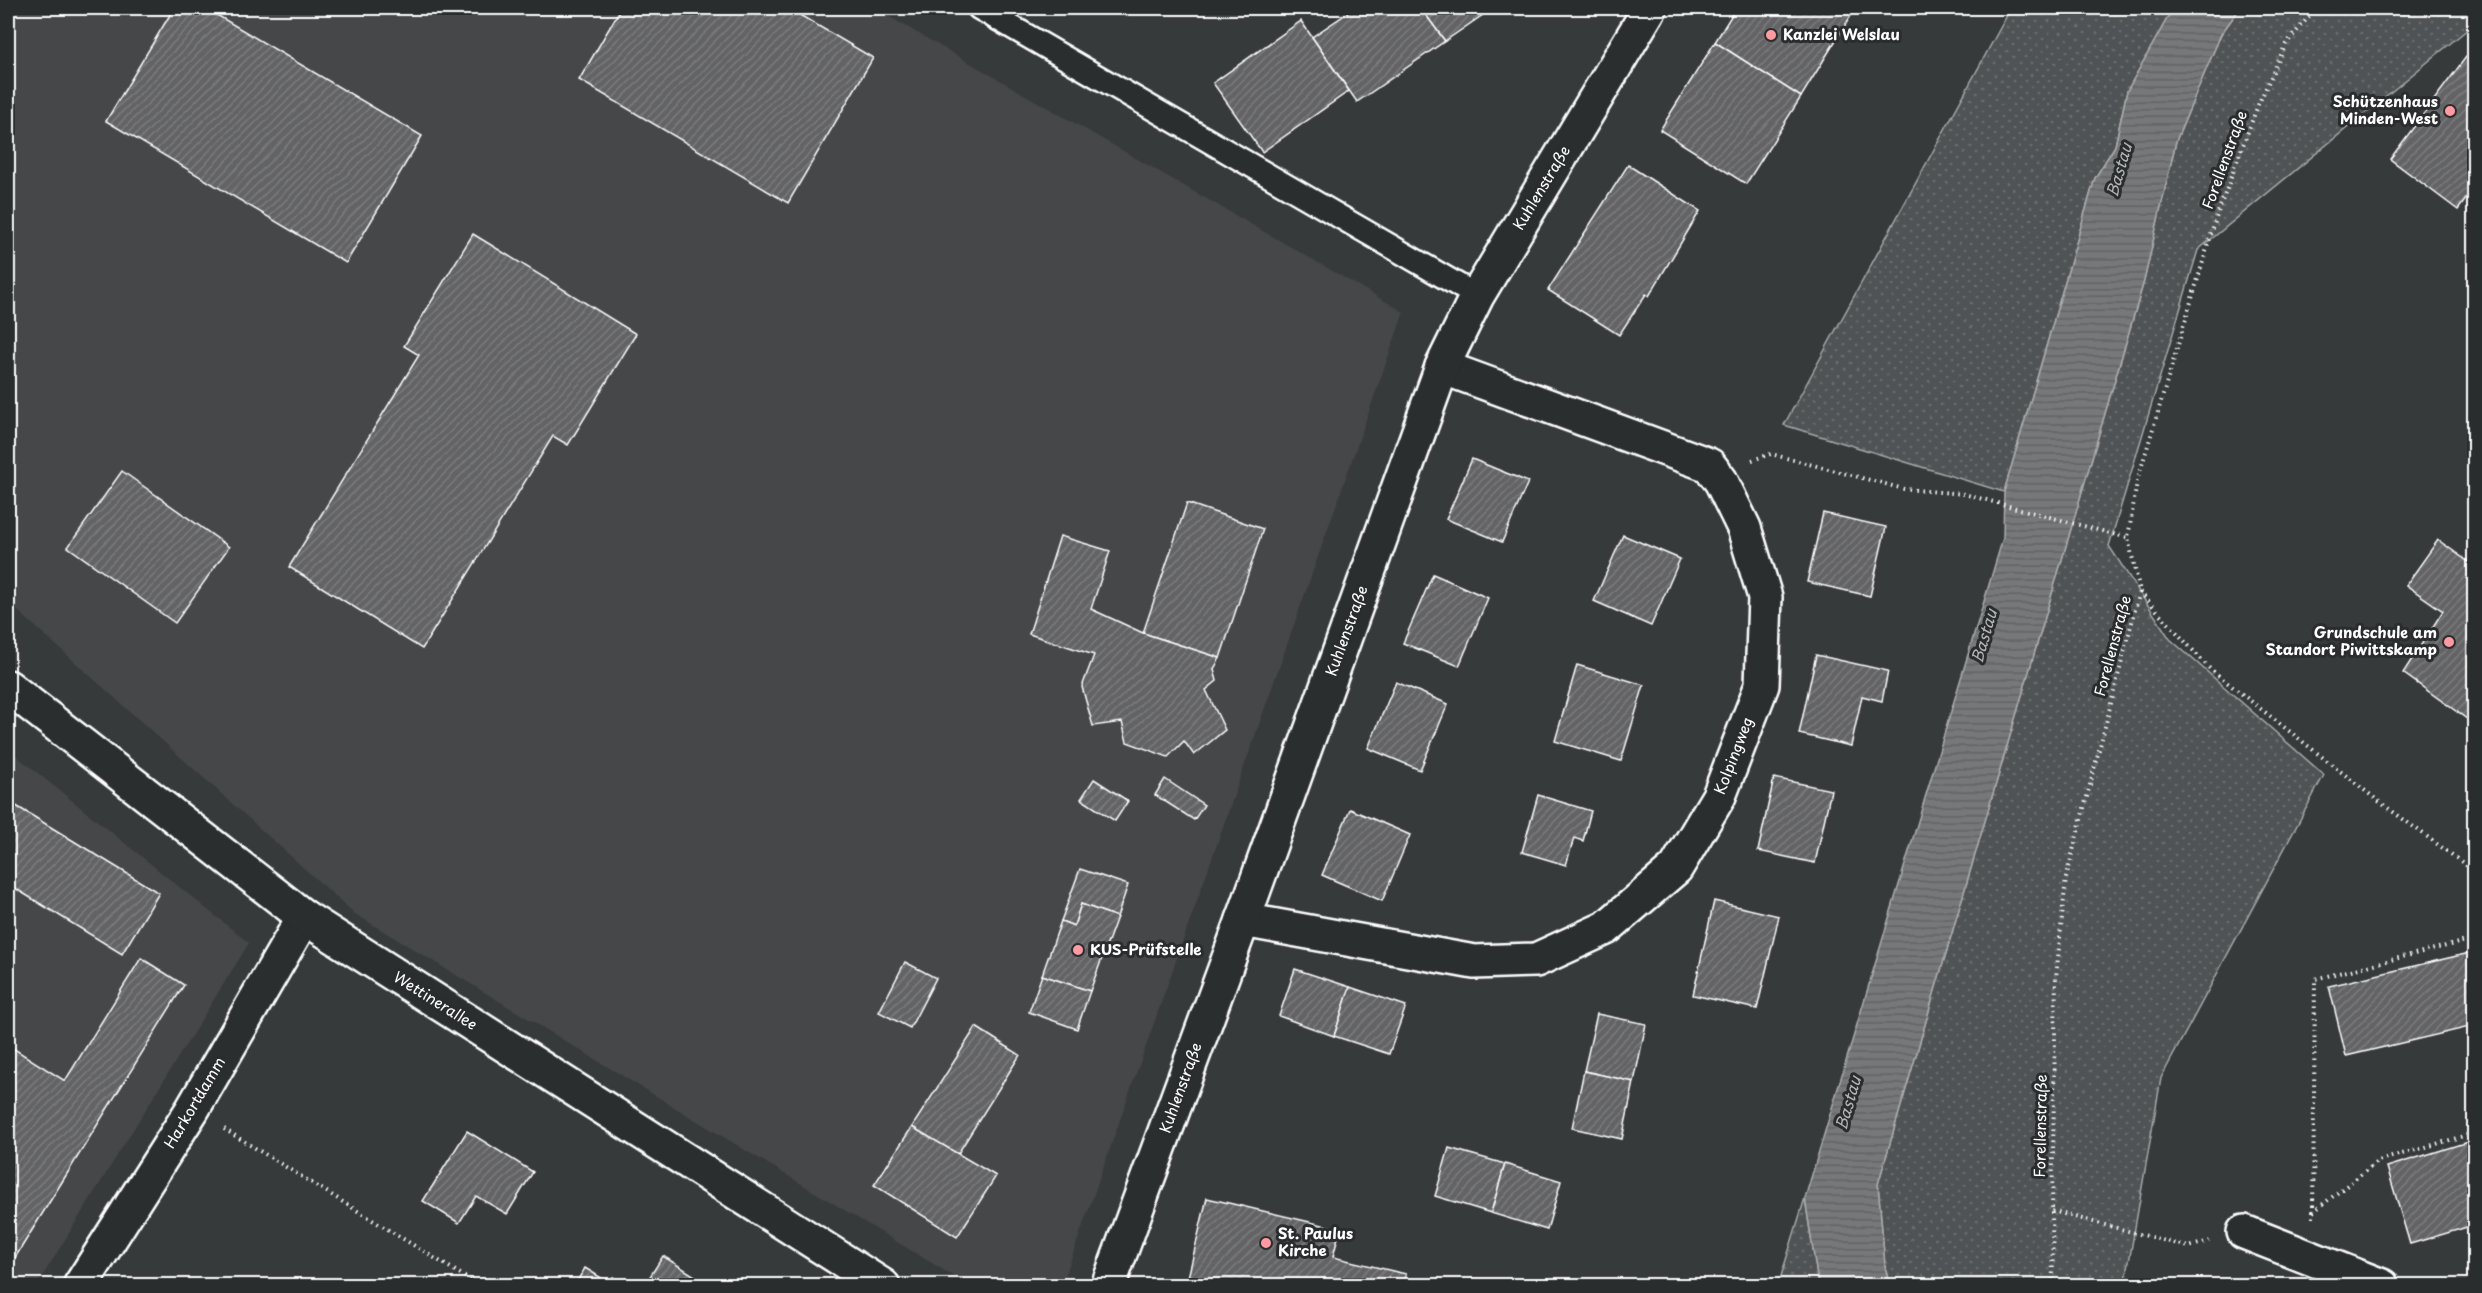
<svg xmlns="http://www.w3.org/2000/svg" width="2482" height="1293" font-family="'Playpen Sans',sans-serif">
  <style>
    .built { fill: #444748 }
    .grass { fill: url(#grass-dots); stroke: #a8a9aa; stroke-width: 1.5 }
    .water { fill: url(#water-rules); stroke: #adaeaf; stroke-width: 1.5 }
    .building { fill: url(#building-hatch); stroke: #fff; stroke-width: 1.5 }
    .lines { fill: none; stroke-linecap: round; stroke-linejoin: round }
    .lane-casing { stroke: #fff; stroke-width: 27 }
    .street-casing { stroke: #fff; stroke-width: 38 }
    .secondary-casing { stroke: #fff; stroke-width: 38 }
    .path { stroke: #fff; stroke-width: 4; stroke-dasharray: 1.5 4.5; stroke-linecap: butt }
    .lane { stroke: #2a2d2e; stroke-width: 22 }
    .street { stroke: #2a2d2e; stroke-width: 33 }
    .secondary { stroke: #2a2d2e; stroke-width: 33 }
    .poi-dot { fill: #ff9aa2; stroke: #2a2d2e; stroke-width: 2 }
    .labels { text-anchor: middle; stroke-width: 6; stroke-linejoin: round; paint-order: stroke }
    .poi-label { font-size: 15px; font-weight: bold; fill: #fff; stroke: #2a2d2e; text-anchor: start }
    .street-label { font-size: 15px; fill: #fff; stroke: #2a2d2e }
    .water-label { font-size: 16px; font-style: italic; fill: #b4b5b5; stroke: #2a2d2e }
  </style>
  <defs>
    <pattern id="grass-dots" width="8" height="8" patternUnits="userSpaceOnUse" patternTransform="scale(1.5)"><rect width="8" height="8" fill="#505354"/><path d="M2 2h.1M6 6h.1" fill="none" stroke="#6a6d6e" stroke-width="1.8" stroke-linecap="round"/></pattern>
    <pattern id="water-rules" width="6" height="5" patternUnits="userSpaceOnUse" patternTransform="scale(1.5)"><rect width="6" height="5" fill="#767879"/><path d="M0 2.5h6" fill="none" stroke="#616262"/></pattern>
    <pattern id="building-hatch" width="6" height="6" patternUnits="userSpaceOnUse" patternTransform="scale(1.5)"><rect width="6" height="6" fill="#636465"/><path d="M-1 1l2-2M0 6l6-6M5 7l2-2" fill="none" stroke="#7a7b7c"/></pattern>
  </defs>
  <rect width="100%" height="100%" fill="#373a3b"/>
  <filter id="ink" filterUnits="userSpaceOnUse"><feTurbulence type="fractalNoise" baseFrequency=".0167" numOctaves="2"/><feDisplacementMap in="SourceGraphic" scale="12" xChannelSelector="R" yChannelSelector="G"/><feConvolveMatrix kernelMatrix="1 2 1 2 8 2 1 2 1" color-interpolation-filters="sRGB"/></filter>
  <g filter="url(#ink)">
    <g class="built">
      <path d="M 8,8 L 874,8 L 1404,312 L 1062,1285 L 968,1285 L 355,914 L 8,602 Z"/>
      <path d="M 8,749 L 249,943 L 37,1285 L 8,1285 Z"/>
    </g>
    <g class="grass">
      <path d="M 2011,8 L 2173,8 L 2127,91 L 2115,146 L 2095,178 L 2004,492 L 1784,425 Z"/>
      <path d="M 2240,8 L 2474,8 L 2474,24 L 2198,250 L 2109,546 L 2170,639 L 2324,775 L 2161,1078 L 2125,1285 L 1889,1285 L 1885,1266 L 1878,1184 L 2144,281 L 2176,141 L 2221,34 Z"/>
      <path d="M 1805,1198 L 1817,1276 L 1821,1285 L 1778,1286 Z"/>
    </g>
    <path class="water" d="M 2173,8 L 2240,8 L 2221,34 L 2176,141 L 2144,281 L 1878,1184 L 1885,1266 L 1889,1285 L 1821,1285 L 1817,1276 L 1805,1198 L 2003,538 L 2004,492 L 2095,178 L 2115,146 L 2127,91 Z"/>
    <g class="building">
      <path d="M 174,8 L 205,8 L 422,136 L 346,263 L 106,121 Z"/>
      <path d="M 621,8 L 788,8 L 873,58 L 788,203 L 579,80 Z"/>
      <path d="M 1355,8 L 1421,8 L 1445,41 L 1357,102 L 1312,37 Z"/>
      <path d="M 1421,8 L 1493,8 L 1445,41 Z"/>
      <path d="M 1736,8 L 1853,8 L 1855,9 L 1801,97 L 1715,42 Z"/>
      <path d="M 1301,21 L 1349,91 L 1262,152 L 1213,83 Z"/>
      <path d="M 1715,42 L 1801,97 L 1746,184 L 1660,130 Z"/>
      <path d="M 2466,57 L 2474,63 L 2474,188 L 2458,210 L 2390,159 Z"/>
      <path d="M 1628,165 L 1700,211 L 1649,296 L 1646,294 L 1619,335 L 1548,290 Z"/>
      <path d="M 473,234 L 636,334 L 568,445 L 553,436 L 422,649 L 289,567 L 419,355 L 404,346 Z"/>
      <path d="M 1472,459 L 1528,482 L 1502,542 L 1446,519 Z"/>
      <path d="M 122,471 L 229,547 L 175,623 L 68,547 Z"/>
      <path d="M 1187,503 L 1263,529 L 1220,658 L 1143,633 Z"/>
      <path d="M 1823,513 L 1886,527 L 1870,596 L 1807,582 Z"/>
      <path d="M 1623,535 L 1680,559 L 1651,626 L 1594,601 Z"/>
      <path d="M 1060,536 L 1110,551 L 1091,609 L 1143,633 L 1220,658 L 1214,669 L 1217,681 L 1206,690 L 1225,730 L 1194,755 L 1184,741 L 1168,757 L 1127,742 L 1122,722 L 1093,726 L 1082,687 L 1094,655 L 1029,634 Z"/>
      <path d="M 2438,540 L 2474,566 L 2474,724 L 2403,673 L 2443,611 L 2406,585 Z"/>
      <path d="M 1433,574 L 1488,598 L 1459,666 L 1403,643 Z"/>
      <path d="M 1816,655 L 1888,671 L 1882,701 L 1862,696 L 1851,746 L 1799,734 Z"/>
      <path d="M 1577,665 L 1644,685 L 1621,761 L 1555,741 Z"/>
      <path d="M 1396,682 L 1448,704 L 1420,770 L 1368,748 Z"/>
      <path d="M 1774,778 L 1831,790 L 1815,863 L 1758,851 Z"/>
      <path d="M 1094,779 L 1128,801 L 1115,821 L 1081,799 Z"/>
      <path d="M 1165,779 L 1204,805 L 1194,820 L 1155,795 Z"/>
      <path d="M 1538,795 L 1591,811 L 1583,841 L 1574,838 L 1566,865 L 1522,852 Z"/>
      <path d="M 8,801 L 159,893 L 122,954 L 8,884 Z"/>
      <path d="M 1350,809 L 1410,835 L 1382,901 L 1322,875 Z"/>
      <path d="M 1080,869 L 1128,885 L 1117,917 L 1081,904 L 1074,926 L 1061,921 Z"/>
      <path d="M 1714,901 L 1779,916 L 1757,1009 L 1693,995 Z"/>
      <path d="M 1081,904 L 1117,917 L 1090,991 L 1042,975 L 1061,921 L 1074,926 Z"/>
      <path d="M 2474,952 L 2474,1026 L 2346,1056 L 2329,986 Z"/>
      <path d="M 141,958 L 184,985 L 8,1269 L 8,1045 L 65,1081 Z"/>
      <path d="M 905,962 L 936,978 L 910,1028 L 879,1012 Z"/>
      <path d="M 1295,969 L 1350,987 L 1334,1036 L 1279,1016 Z"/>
      <path d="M 1042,975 L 1090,991 L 1077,1029 L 1029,1012 Z"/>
      <path d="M 1350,987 L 1406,1006 L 1389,1054 L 1334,1036 Z"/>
      <path d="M 1597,1014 L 1646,1024 L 1634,1082 L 1584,1071 Z"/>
      <path d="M 976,1027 L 1020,1055 L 957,1155 L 912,1127 Z"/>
      <path d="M 1584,1071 L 1634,1082 L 1622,1139 L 1572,1128 Z"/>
      <path d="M 912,1127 L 996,1176 L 957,1237 L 874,1185 Z"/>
      <path d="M 467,1131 L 533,1172 L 507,1214 L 476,1196 L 459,1223 L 423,1201 Z"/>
      <path d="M 2474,1140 L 2474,1225 L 2410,1244 L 2387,1167 Z"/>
      <path d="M 1449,1148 L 1505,1164 L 1491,1213 L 1435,1196 Z"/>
      <path d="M 1505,1164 L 1561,1181 L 1547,1230 L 1491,1213 Z"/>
      <path d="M 1207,1198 L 1340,1229 L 1333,1257 L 1406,1274 L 1403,1286 L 1186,1286 Z"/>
      <path d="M 663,1256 L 703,1281 L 700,1286 L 644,1286 Z"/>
      <path d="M 585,1268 L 608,1282 L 606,1286 L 574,1286 Z"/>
      <path d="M 613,1277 L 627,1286 L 606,1286 Z"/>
    </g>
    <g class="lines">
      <g class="lane-casing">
        <path id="lane" d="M 979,8 L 1477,296"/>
      </g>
      <g class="street-casing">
        <g id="street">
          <path d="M 1243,920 L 1474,962 L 1536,960 L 1606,928 L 1676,868 L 1719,796 L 1762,685 L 1765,597 L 1744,528 L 1721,481 L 1709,465 L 1442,367"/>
          <path d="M 2244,1232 L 2382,1286"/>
          <path d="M 80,1286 L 192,1110 L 304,917"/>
          <path d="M 1108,1286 L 1243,920 L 1442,367 L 1477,296 L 1650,8"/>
        </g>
      </g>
      <g class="secondary-casing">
        <path id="secondary" d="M 8,687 L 304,917 L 883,1286"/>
      </g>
      <g class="path">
        <path d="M 1752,460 L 1771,454 L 1904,489 L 1964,494 L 2128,538"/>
        <path d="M 2140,592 L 2210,669 L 2377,800 L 2474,871"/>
        <path d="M 224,1129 L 480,1286"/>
        <path d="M 2052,1211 L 2189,1247 L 2209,1241"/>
        <path d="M 2313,1212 L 2378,1161 L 2474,1133"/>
        <path d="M 2313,1218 L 2315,979 L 2474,939"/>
        <path d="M 2053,1286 L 2052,1211 L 2056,978 L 2066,878 L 2140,591 L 2128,538 L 2137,482 L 2217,215 L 2258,105 L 2286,44 L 2316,8"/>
      </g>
      <use href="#lane" class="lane"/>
      <use href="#street" class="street"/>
      <use href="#secondary" class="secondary"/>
    </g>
  </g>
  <g class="poi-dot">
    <circle cx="1771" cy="35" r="6"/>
    <circle cx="2450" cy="111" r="6"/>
    <circle cx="2449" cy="642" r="6"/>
    <circle cx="1078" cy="950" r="6"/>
    <circle cx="1266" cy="1243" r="6"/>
  </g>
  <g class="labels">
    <g class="poi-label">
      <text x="1783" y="40">Kanzlei Welslau</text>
      <text x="2438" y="107" text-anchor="end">Schützenhaus<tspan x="2438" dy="17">Minden-West</tspan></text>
      <text x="2437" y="638" text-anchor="end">Grundschule am<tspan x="2437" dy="17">Standort Piwittskamp</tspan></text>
      <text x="1090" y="955">KUS-Prüfstelle</text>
      <text x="1278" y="1239">St. Paulus<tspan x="1278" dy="17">Kirche</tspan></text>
    </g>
    <g class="street-label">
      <text transform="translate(2225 160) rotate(-70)" y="5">Forellenstraße</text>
      <text transform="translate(1542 188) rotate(-59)" y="5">Kuhlenstraße</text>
      <text transform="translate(1347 631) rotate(-70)" y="5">Kuhlenstraße</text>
      <text transform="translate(2113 646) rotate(-75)" y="5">Forellenstraße</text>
      <text transform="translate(1734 756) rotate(-69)" y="5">Kolpingweg</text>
      <text transform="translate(435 1001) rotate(32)" y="5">Wettinerallee</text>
      <text transform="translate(1181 1088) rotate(-70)" y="5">Kuhlenstraße</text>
      <text transform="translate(195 1103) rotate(-59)" y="5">Harkortdamm</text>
      <text transform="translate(2041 1126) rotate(-89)" y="5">Forellenstraße</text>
    </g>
    <g class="water-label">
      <text transform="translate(2119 170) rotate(-74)" y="6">Bastau</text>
      <text transform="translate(1984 636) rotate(-74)" y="6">Bastau</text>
      <text transform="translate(1848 1103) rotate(-74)" y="6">Bastau</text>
    </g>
  </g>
  <rect width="2482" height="1293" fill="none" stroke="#2a2d2e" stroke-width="30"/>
  <rect x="15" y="15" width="2452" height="1263" fill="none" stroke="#fff" stroke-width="2" filter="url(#ink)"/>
</svg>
